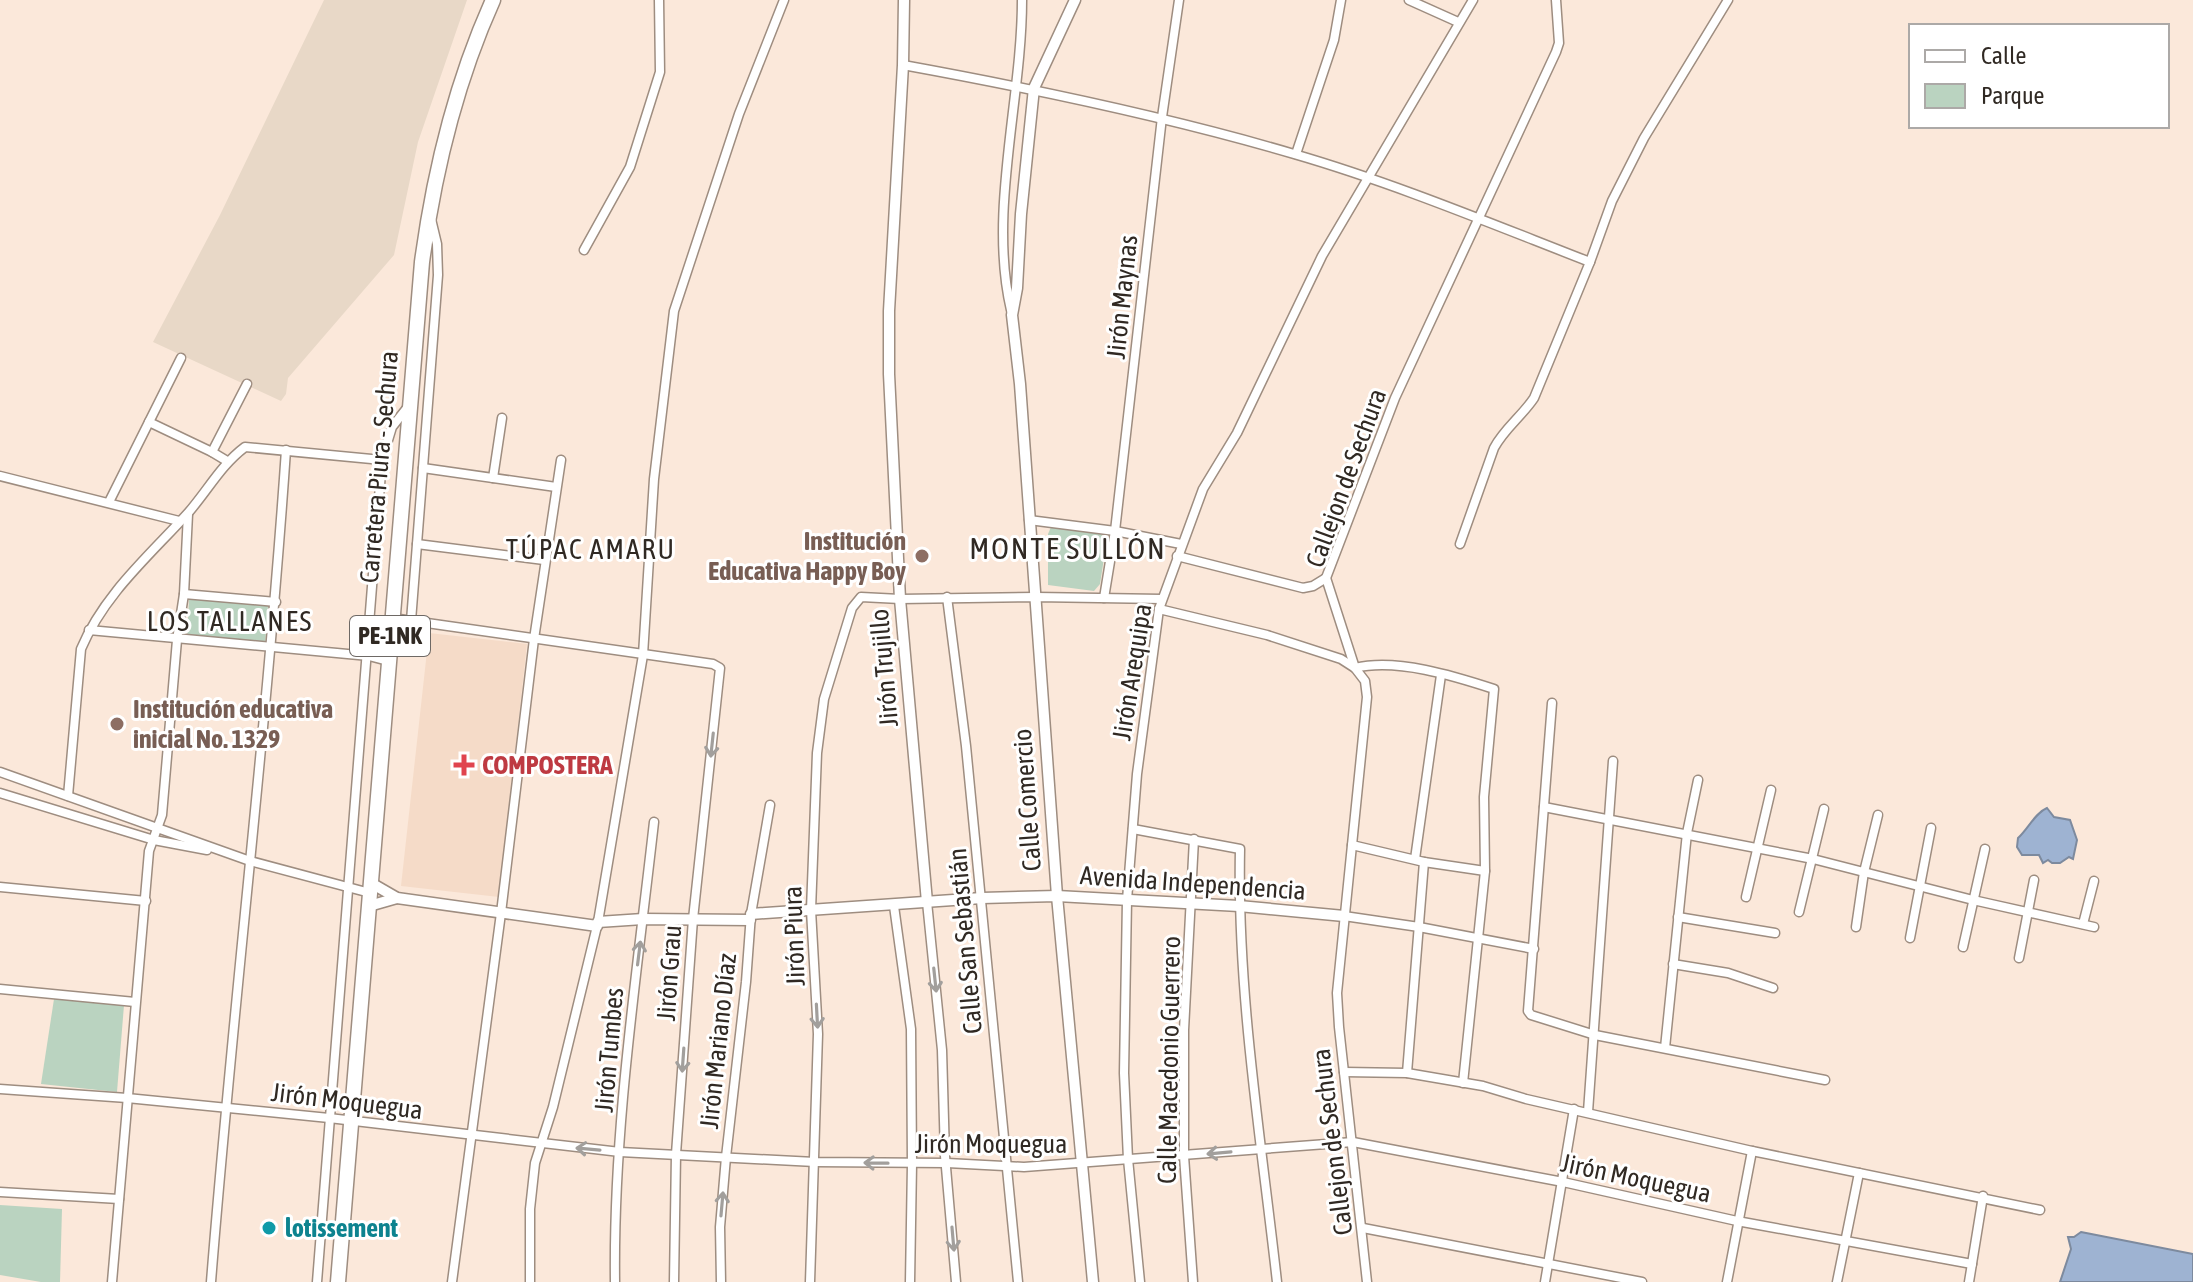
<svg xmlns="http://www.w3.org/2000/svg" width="2193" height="1282" font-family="'Asap Condensed',sans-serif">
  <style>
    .industrial { fill: #e8d8c7 }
    .built { fill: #f5dbc8 }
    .green { fill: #bad3c0 }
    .water { fill: #9eb3d2; stroke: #7d8a9e; stroke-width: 2 }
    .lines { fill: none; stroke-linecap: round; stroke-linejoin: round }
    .minor-casing { stroke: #9e8d80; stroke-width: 11 }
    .tertiary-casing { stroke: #9e8d80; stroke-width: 13 }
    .primary-casing { stroke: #9e8d80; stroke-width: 17 }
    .minor { stroke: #fff; stroke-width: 8 }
    .tertiary { stroke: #fff; stroke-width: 10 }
    .primary { stroke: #fff; stroke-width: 14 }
    .oneway { stroke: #a29f9c }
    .education-dot { fill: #8d6e63; stroke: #fff; stroke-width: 3 }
    .health-dot { fill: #e0444e; stroke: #fff; stroke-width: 3 }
    .culture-dot { fill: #0f9aa8; stroke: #fff; stroke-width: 3 }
    .labels { text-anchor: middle; stroke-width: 6; stroke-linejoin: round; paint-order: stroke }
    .shield { fill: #fff; stroke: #6e6965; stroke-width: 2 }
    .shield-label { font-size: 24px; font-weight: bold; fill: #302923 }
    .street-label { font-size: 26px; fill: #302923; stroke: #fff }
    .education-label { font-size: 26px; font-weight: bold; fill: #785e54; stroke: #fff; text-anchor: end }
    .health-label { font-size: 26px; font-weight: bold; fill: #be3a42; stroke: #fff; text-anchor: start }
    .culture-label { font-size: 26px; font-weight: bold; fill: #0d838f; stroke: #fff; text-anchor: start }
    .neighbourhood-label { font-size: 28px; letter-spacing: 2px; fill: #302923; stroke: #fff }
    .quarter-label { font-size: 30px; letter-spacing: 2px; fill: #302923; stroke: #fff }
  </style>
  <rect width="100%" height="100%" fill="#fbe8da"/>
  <path class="industrial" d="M 324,0 L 467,0 L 418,142 L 394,255 L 288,378 L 286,394 L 281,401 L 153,342 L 220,215 Z"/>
  <path class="built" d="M 429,633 L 527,644 L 499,897 L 401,886 Z"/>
  <g class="green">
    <path d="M 1051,527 L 1099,533 L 1107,539 L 1100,584 L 1094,591 L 1048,585 L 1048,534 Z"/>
    <path d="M 189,599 L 268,606 L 265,645 L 187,638 Z"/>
    <path d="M 54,999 L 124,1005 L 117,1092 L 41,1084 Z"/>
    <path d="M 0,1205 L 62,1209 L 60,1282 L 41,1282 L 0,1275 Z"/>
  </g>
  <g class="water">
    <path d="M 2047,808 L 2054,817 L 2070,820 L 2077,840 L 2073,859 L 2069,857 L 2060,863 L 2052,863 L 2048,860 L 2043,863 L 2039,855 L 2022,855 L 2017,847 L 2018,838 C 2028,829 2035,813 2047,808 Z"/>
    <path d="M 2081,1232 L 2193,1254 L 2193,1282 L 2060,1282 L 2071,1249 L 2068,1237 L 2074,1237 Z"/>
  </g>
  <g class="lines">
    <g class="minor-casing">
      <g id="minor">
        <path d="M 1409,0 L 1458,22"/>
        <path d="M 903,65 C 1035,89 1165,116 1294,154 C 1394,183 1492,224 1590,262"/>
        <path d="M 1296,154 L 1334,40 L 1341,0"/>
        <path d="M 584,250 L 630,167 L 660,72 L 659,0"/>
        <path d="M 1011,310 C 988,212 1022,100 1022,0"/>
        <path d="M 149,422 L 212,452"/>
        <path d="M 227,461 L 212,452 L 247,384"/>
        <path d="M 423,468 L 556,487"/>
        <path d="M 0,476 L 179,521"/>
        <path d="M 493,478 L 502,418"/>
        <path d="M 109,502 L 181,358"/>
        <path d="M 1029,520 L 1115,531 L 1181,544"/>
        <path d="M 417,544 L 544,560"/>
        <path d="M 1460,544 L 1494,448 C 1504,429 1522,416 1534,398 L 1590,262 L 1612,201 L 1644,138 L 1728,0"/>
        <path d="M 1177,556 L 1303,588 L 1313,586 L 1326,578"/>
        <path d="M 184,594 L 276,602"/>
        <path d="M 947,597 L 966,746 L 1018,1282"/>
        <path d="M 1104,598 L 1115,531 L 1162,117 L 1179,0"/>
        <path d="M 1159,609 L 1267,635 L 1341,659 L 1355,668 C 1397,658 1454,676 1494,689 L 1484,797 L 1485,871 L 1463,1083"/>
        <path d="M 392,618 L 713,664 L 720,668 L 693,919 L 676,1154 L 674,1282"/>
        <path d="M 411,621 L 438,275 L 437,244 L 431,219"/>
        <path d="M 89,630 L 369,656 L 388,661"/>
        <path d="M 1552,703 L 1528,1011 L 1531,1015 L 1595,1035 L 1825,1080"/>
        <path d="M 0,772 L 250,861 L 370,893"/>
        <path d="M 0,793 L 154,840 L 207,850"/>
        <path d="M 68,796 L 81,649 C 104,594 150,555 188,513 C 208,490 221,465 245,447 L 382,460"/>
        <path d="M 1544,807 L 1813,859 L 1973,900 L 2094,927"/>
        <path d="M 1133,829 L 1240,849 C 1237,994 1261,1138 1277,1282"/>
        <path d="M 1352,845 L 1424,862 L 1485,871"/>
        <path d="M 1415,859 L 1441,675"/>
        <path d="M 0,887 L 146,901"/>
        <path d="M 1746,897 L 1771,790"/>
        <path d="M 927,902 L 942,1050 L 945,1156 L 956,1282"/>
        <path d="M 894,906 L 911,1029 L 912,1164 L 910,1282"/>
        <path d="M 1799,912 L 1824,809"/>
        <path d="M 1344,916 L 1419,927 L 1534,949"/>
        <path d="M 1678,917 L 1775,933"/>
        <path d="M 2083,924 L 2094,881"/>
        <path d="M 1856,927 L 1864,872 L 1878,815"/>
        <path d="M 1910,938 L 1931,828"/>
        <path d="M 1963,947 L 1985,849"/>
        <path d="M 2019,958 L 2034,880"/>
        <path d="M 1673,964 L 1728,973 L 1773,988"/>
        <path d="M 0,989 L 135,1002"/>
        <path d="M 1665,1048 L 1687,833 L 1698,780"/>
        <path d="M 1344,1072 L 1407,1073 L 1483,1086 L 1526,1099 L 1752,1151 L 2040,1210"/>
        <path d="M 1407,1073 L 1424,862"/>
        <path d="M 0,1089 L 127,1098 L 329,1118 L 620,1152 L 815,1162 L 947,1163 L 1024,1167 L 1353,1142 L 1563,1182 L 1737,1221 L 1972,1264"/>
        <path d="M 1588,1112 L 1613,761"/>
        <path d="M 0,1192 L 119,1199"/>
        <path d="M 1363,1228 L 1642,1282"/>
        <path d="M 112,1282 L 149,851 L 162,815 L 177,640 L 184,594 L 188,514"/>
        <path d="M 211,1282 C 233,1004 267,728 286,450"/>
        <path d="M 317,1282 L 382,460 L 392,427 L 407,408"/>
        <path d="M 452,1282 L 501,913 L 534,639 L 561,460"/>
        <path d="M 530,1282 L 530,1209 L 535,1163 L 553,1107 L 598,922 L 643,655 L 654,479 L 674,311 L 739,114 L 784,0"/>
        <path d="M 615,1282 C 613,1129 637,974 654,822"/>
        <path d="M 721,1282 L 720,1227 L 726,1157 L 746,982 L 751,914 L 770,805"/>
        <path d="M 810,1282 L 818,1034 L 811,910 L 817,753 L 824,699 L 852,608 L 861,597 L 900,599 L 1036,597 L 1162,599"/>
        <path d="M 1140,1282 L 1128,1159 L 1124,1073 L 1127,900 L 1137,774 L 1159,609 L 1203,489 L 1237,433 L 1322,256 L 1473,0"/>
        <path d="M 1193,1282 L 1184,1156 L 1184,1030 L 1194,839"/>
        <path d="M 1367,1282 L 1339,1027 L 1337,993 L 1367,697 L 1365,681 L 1355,668 L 1326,578 L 1395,398 L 1556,52 L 1559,43 L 1556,0"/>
        <path d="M 1545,1282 L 1574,1109"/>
        <path d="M 1727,1282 L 1752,1151"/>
        <path d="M 1837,1282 L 1859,1173"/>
        <path d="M 1969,1282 L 1983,1196"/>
      </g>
    </g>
    <g class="tertiary-casing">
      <g id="tertiary">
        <path d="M 904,0 L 903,65 L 889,311 L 889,374 L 900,599 L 927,902"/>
        <path d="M 1075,0 L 1034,88 L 1021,214 L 1017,288 L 1012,315 L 1020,384 L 1057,896 L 1093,1282"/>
        <path d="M 371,883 L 397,898 L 597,926"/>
        <path d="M 369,906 L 397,898"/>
        <path d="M 751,914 L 982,898 L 1057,896 L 1239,906 L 1344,916"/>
        <path d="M 598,922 L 643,919 L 750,920"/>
      </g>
    </g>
    <g class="primary-casing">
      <path id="primary" d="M 338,1282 L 422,262 C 434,173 456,82 493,0"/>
    </g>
    <use href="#minor" class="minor"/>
    <use href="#tertiary" class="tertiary"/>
    <use href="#primary" class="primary"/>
  </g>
  <defs><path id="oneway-shaft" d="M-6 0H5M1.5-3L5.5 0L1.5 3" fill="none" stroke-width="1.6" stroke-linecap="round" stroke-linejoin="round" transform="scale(2)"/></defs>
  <g class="oneway">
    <use href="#oneway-shaft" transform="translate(712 745) rotate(96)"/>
    <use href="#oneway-shaft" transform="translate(639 953) rotate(-83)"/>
    <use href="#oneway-shaft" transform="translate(935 980) rotate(84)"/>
    <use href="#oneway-shaft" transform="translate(817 1016) rotate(87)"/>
    <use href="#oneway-shaft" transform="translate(683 1060) rotate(94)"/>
    <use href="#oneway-shaft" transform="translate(588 1149) rotate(-175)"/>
    <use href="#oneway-shaft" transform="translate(1219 1153) rotate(175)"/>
    <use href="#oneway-shaft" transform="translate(876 1163) rotate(-179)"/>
    <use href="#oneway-shaft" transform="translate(722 1204) rotate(-85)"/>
    <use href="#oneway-shaft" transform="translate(953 1239) rotate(85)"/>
  </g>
  <g class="education-dot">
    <circle cx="922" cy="556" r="8"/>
    <circle cx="117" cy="724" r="8"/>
  </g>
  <path class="health-dot" d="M460 753h8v8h8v8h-8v8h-8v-8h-8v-8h8z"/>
  <circle class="culture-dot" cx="269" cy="1228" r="8"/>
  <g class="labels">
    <rect class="shield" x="350" y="616" width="80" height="40" rx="6"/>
    <g class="shield-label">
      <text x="390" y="644">PE-1NK</text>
    </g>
    <g class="street-label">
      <text transform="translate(1122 297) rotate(-84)" y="9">Jirón Maynas</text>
      <text transform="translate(379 467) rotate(-85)" y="9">Carretera Piura - Sechura</text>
      <text transform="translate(1346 478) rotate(-70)" y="9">Callejon de Sechura</text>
      <text transform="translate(884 668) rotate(-95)" y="9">Jirón Trujillo</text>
      <text transform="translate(1132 672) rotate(-81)" y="9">Jirón Arequipa</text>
      <text transform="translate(1027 800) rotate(-94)" y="9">Calle Comercio</text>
      <text transform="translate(1193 883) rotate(4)" y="9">Avenida Independencia</text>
      <text transform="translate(794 936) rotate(-92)" y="9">Jirón Piura</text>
      <text transform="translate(965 941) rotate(-95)" y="9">Calle San Sebastián</text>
      <text transform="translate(669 973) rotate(-86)" y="9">Jirón Grau</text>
      <text transform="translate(718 1041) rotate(-84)" y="9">Jirón Mariano Díaz</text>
      <text transform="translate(609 1050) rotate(-85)" y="9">Jirón Tumbes</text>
      <text transform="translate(1169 1060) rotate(-89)" y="9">Calle Macedonio Guerrero</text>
      <text transform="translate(347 1101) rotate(7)" y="9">Jirón Moquegua</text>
      <text transform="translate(1332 1142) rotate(-97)" y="9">Callejon de Sechura</text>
      <text x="991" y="1153">Jirón Moquegua</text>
      <text transform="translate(1636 1178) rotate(12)" y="9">Jirón Moquegua</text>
    </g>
    <g class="education-label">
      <text x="906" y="550">Institución<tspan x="906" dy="30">Educativa Happy Boy</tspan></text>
      <text x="133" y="718" text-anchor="start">Institución educativa<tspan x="133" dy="30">inicial No. 1329</tspan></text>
    </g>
    <g class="health-label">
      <text x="482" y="774">COMPOSTERA</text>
    </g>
    <g class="culture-label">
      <text x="285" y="1237">lotissement</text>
    </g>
    <g class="neighbourhood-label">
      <text x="591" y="559">TÚPAC AMARU</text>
      <text x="230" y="631">LOS TALLANES</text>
    </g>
    <g class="quarter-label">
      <text x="1068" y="559">MONTE SULLÓN</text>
    </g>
  </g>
  <rect x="1909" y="24" width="260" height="104" fill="#ffffff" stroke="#aca9a7" stroke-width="2"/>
  <rect x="1925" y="50" width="40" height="12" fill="#ffffff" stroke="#aca9a7" stroke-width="2"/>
  <text x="1981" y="64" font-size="24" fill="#302923">Calle</text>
  <rect x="1925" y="84" width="40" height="24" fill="#bad3c0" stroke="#aca9a7" stroke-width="2"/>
  <text x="1981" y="104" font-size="24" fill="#302923">Parque</text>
</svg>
